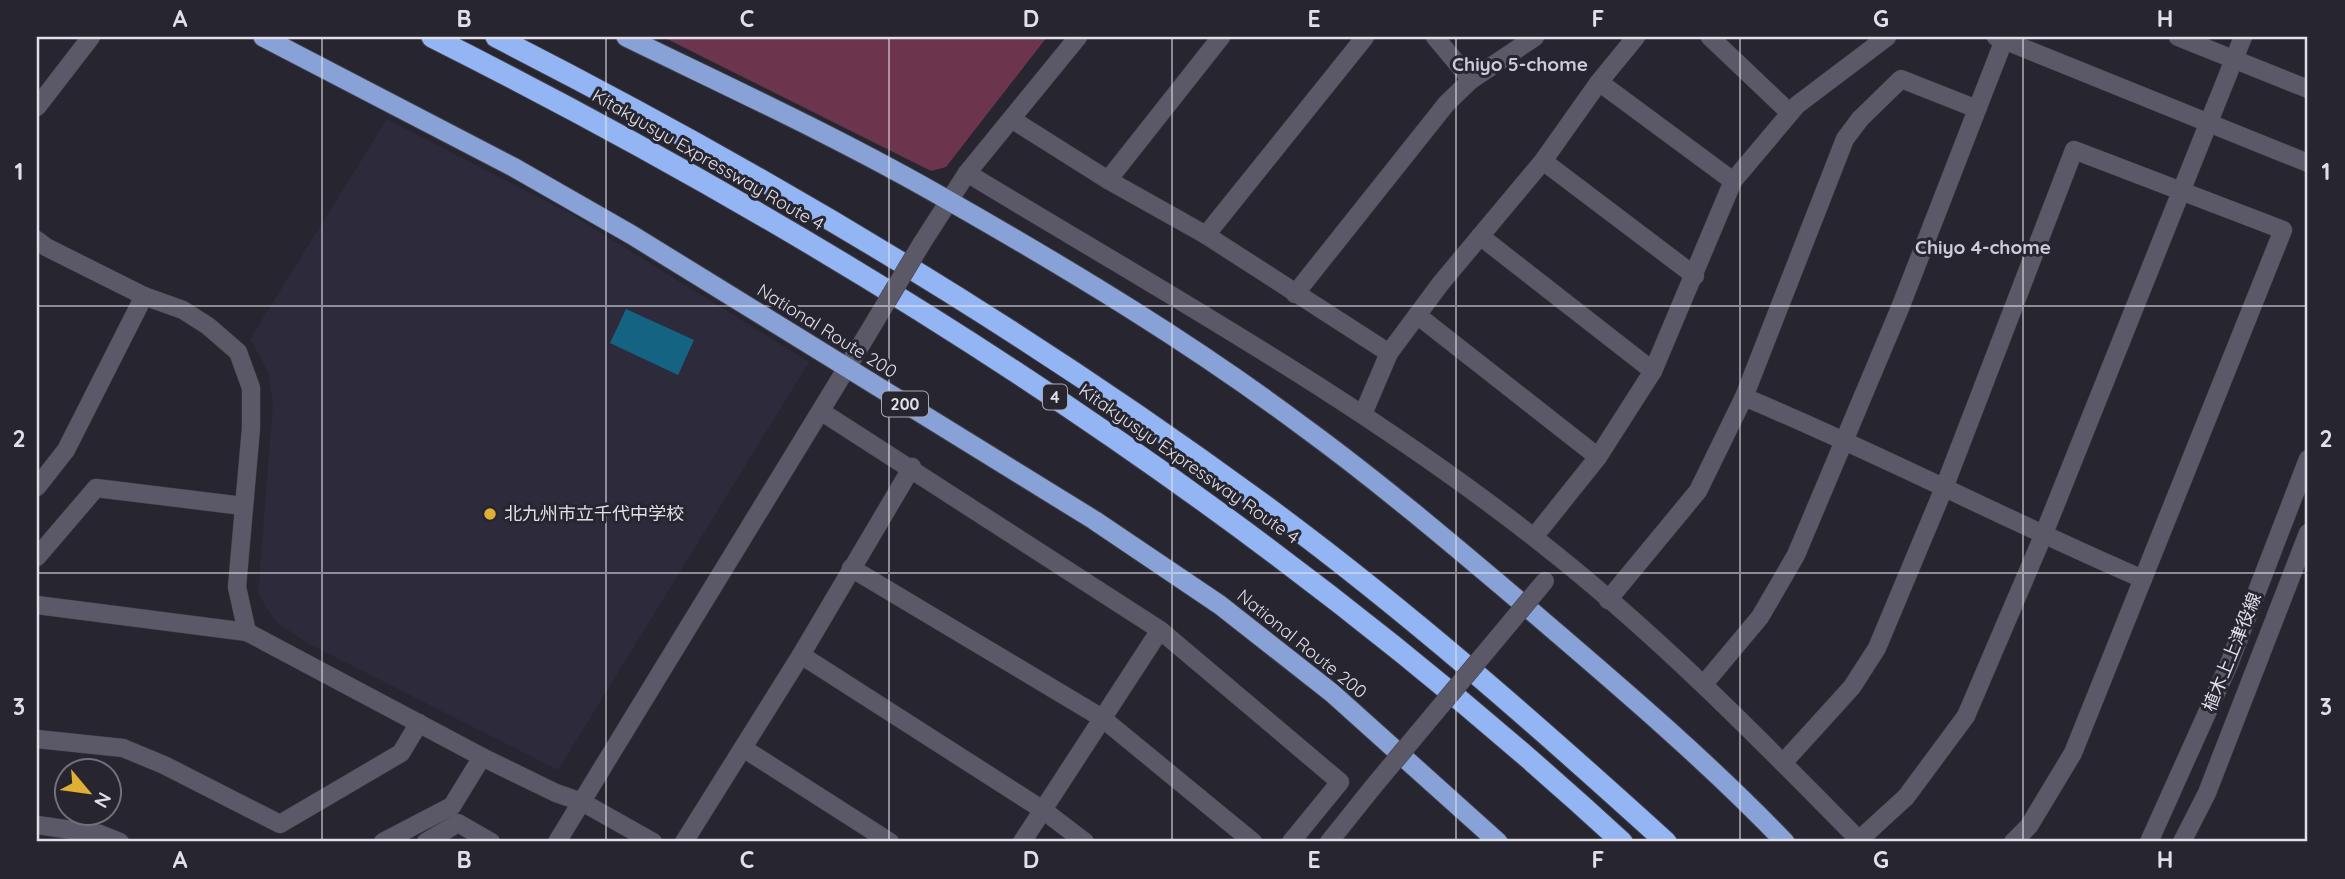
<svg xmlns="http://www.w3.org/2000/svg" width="2345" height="879" font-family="Quicksand,'Noto Sans JP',sans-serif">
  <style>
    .built { fill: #2d2a3c }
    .green { fill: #6d354d }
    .water { fill: #156383 }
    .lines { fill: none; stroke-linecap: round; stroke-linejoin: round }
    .minor-casing { stroke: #42404a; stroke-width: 19 }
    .tertiary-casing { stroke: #42404a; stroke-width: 19 }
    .secondary-casing { stroke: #42404a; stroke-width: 19 }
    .trunk-casing { stroke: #42404a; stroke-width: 21 }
    .motorway-casing { stroke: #42404a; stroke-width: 23 }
    .minor { stroke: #5b5967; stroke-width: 18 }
    .tertiary { stroke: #5b5967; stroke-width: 18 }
    .secondary { stroke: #5b5967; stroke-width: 18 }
    .trunk { stroke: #88a2d7; stroke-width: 19 }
    .motorway { stroke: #93b5f3; stroke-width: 21 }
    .minor-bridge-casing { stroke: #42404a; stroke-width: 19; stroke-linecap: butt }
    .tertiary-bridge-casing { stroke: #42404a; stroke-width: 19; stroke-linecap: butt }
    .minor-bridge { stroke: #5b5967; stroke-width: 18 }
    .tertiary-bridge { stroke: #5b5967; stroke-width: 18 }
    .grid { fill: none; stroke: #e1e0e8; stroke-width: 2; stroke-opacity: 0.55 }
    .poi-dot { fill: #e0b034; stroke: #272530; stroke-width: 2.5 }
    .labels { text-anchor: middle; stroke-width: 6; stroke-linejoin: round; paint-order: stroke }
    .shield { fill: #272530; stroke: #a9a8b1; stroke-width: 2 }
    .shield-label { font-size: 16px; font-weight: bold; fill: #e1e0e8 }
    .street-label { font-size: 18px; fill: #e1e0e8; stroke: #272530 }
    .poi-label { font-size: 18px; fill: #e1e0e8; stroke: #272530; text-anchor: start }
    .neighbourhood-label { font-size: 19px; font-weight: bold; fill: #cdcada; stroke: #272530 }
    .neatline { fill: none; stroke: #e1e0e8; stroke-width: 2.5 }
    .grid-label { font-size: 23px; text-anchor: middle; font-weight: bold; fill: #e1e0e8 }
  </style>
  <rect width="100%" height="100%" fill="#272530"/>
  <path class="built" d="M 387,119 L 569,213 L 809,362 L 558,770 L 309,644 L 277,623 L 258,594 L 273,404 L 268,372 L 250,339 Z"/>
  <path class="green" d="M 663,37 L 1047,37 L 946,167 L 931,171 Z"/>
  <path class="water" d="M 626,309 L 694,340 L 678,375 L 610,343 Z"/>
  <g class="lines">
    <g class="minor-casing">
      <g id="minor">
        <path d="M 1435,37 L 1471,80"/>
        <path d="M 1710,37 L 1790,113"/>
        <path d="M 2178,37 L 2308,89"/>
        <path d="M 1599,82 L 1733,181"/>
        <path d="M 37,107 L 91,37"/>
        <path d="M 1013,120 L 1108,180 L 1206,235 L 1389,353"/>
        <path d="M 1543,161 L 1695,276"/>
        <path d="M 967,173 C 1160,290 1359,400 1536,539 C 1653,630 1757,736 1861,842"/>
        <path d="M 1108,180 L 1221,37"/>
        <path d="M 1206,235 L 1365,37"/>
        <path d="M 1480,236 L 1653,371"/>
        <path d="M 1295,294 L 1447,103 L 1471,80 L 1535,37"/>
        <path d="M 1417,315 L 1598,457"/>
        <path d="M 1744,397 C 1879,453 2008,521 2143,579"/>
        <path d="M 822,412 L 1160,630 L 1022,842"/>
        <path d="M 1363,414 L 1389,353 L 1441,283 L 1543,161 L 1599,82 L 1636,37"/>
        <path d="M 37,487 L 66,450 L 144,296"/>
        <path d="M 1534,537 L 1598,457 L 1653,371 L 1733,181 L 1797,105 L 1887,37"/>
        <path d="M 37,557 L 96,488 L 243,506"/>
        <path d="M 851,568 L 1102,718 L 1253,842"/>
        <path d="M 1608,600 L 1698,491 L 1744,397 L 1845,139 L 1860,119 L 1901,79 L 1977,109"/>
        <path d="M 37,605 L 247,632"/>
        <path d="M 1160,630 L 1340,782 L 1291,842"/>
        <path d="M 801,655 L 1043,810 L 1085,842"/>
        <path d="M 1704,684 L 1760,617 L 1796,555 L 1900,308 L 2004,40"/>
        <path d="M 37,739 L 123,748 L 164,765 L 280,824 L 401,753 L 419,723"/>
        <path d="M 743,748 L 890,842"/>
        <path d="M 1783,763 L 1852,687 L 1877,648 L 1944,488 L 2074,150 L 2283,230 L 2073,753 L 2029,826 L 2013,842"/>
        <path d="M 1859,840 L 1906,797 L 1966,716 L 2043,536 L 2243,37"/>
        <path d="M 383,842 L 452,806 L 482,757"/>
        <path d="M 426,842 L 458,823 L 491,842"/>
        <path d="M 684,842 L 801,655 L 912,467"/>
        <path d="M 1329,842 L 1373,787"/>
      </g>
    </g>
    <g class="tertiary-casing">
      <g id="tertiary">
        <path d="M 1996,37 L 2308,163"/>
        <path d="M 37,240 L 46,247 L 144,296 L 183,310 L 208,326 L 238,352 L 251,388 L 251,428 L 237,587 L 247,632 L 482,757 L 556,793 L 582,802 L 653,842"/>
        <path d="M 922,243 L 967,173 L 1078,37"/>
        <path d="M 37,825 L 100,834 L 120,842"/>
        <path d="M 557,842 L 862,343"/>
      </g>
    </g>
    <g class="secondary-casing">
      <g id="secondary">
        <path d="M 2149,842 L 2229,664 L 2308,459"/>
        <path d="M 2182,842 L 2207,793 L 2308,533"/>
      </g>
    </g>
    <g class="trunk-casing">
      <g id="trunk">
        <path d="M 263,37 L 515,168 L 632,235 L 1094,520 L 1220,605 L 1332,693 L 1498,842"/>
        <path d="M 626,37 C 735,90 846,141 951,202 C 1072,271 1193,344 1305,428 C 1387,488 1465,555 1543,621 C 1626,692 1710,764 1785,842"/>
      </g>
    </g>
    <g class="motorway-casing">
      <g id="motorway">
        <path d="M 432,37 C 862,253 1267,515 1622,842"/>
        <path d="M 496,37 C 761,172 1020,326 1260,502 C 1402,606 1536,724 1666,842"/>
      </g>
    </g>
    <use href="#minor" class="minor"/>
    <use href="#tertiary" class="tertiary"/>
    <use href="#secondary" class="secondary"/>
    <use href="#trunk" class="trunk"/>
    <use href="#motorway" class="motorway"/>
    <g class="minor-bridge-casing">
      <path id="minor-bridge" d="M 1373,787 L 1545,581"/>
    </g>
    <g class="tertiary-bridge-casing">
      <path id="tertiary-bridge" d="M 862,343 L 922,243"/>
    </g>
    <use href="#minor-bridge" class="minor-bridge"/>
    <use href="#tertiary-bridge" class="tertiary-bridge"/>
  </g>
  <path class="grid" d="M 322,37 L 322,842M 606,37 L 606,842M 889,37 L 889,842M 1172,37 L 1172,842M 1456,37 L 1456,842M 1740,37 L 1740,842M 2023,37 L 2023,842M 37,306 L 2308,306M 37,573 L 2308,573"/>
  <circle class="poi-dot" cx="490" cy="514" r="7"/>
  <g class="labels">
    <g class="shield">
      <rect x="1043" y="384.5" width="24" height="25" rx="5"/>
      <rect x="882" y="391.5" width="46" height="25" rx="5"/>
    </g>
    <g class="shield-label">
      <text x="1055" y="403">4</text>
      <text x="905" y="410">200</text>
    </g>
    <g class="street-label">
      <text transform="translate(708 160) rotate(30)" y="6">Kitakyusyu Expressway Route 4</text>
      <text transform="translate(827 331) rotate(32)" y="6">National Route 200</text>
      <text transform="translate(1189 464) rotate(35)" y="6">Kitakyusyu Expressway Route 4</text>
      <text transform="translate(1302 644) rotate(39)" y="6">National Route 200</text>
      <text transform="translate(2232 652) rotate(-68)" y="6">植木上上津役線</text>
    </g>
    <g class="poi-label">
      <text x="504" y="520">北九州市立千代中学校</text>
    </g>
    <g class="neighbourhood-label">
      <text x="1520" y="71">Chiyo 5-chome</text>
      <text x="1983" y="254">Chiyo 4-chome</text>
    </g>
  </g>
  <rect width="2345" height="879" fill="none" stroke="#272530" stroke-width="77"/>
  <g transform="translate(88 792) rotate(119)"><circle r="33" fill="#272530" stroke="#71707a" stroke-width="2"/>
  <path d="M0-5L12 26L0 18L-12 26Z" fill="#e0b034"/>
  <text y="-10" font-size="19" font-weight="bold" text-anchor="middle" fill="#e1e0e8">N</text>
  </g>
  <rect x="38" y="38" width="2268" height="802" class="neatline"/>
  <g class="grid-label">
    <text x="180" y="27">A</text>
    <text x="464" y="27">B</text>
    <text x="747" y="27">C</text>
    <text x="1031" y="27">D</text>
    <text x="1314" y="27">E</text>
    <text x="1598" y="27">F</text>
    <text x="1881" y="27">G</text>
    <text x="2165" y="27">H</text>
    <text x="19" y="180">1</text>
    <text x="2326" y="180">1</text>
    <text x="19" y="447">2</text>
    <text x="2326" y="447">2</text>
    <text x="19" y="715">3</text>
    <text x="2326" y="715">3</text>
    <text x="180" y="868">A</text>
    <text x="464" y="868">B</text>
    <text x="747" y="868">C</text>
    <text x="1031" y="868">D</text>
    <text x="1314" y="868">E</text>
    <text x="1598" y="868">F</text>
    <text x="1881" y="868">G</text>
    <text x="2165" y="868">H</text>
  </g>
</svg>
